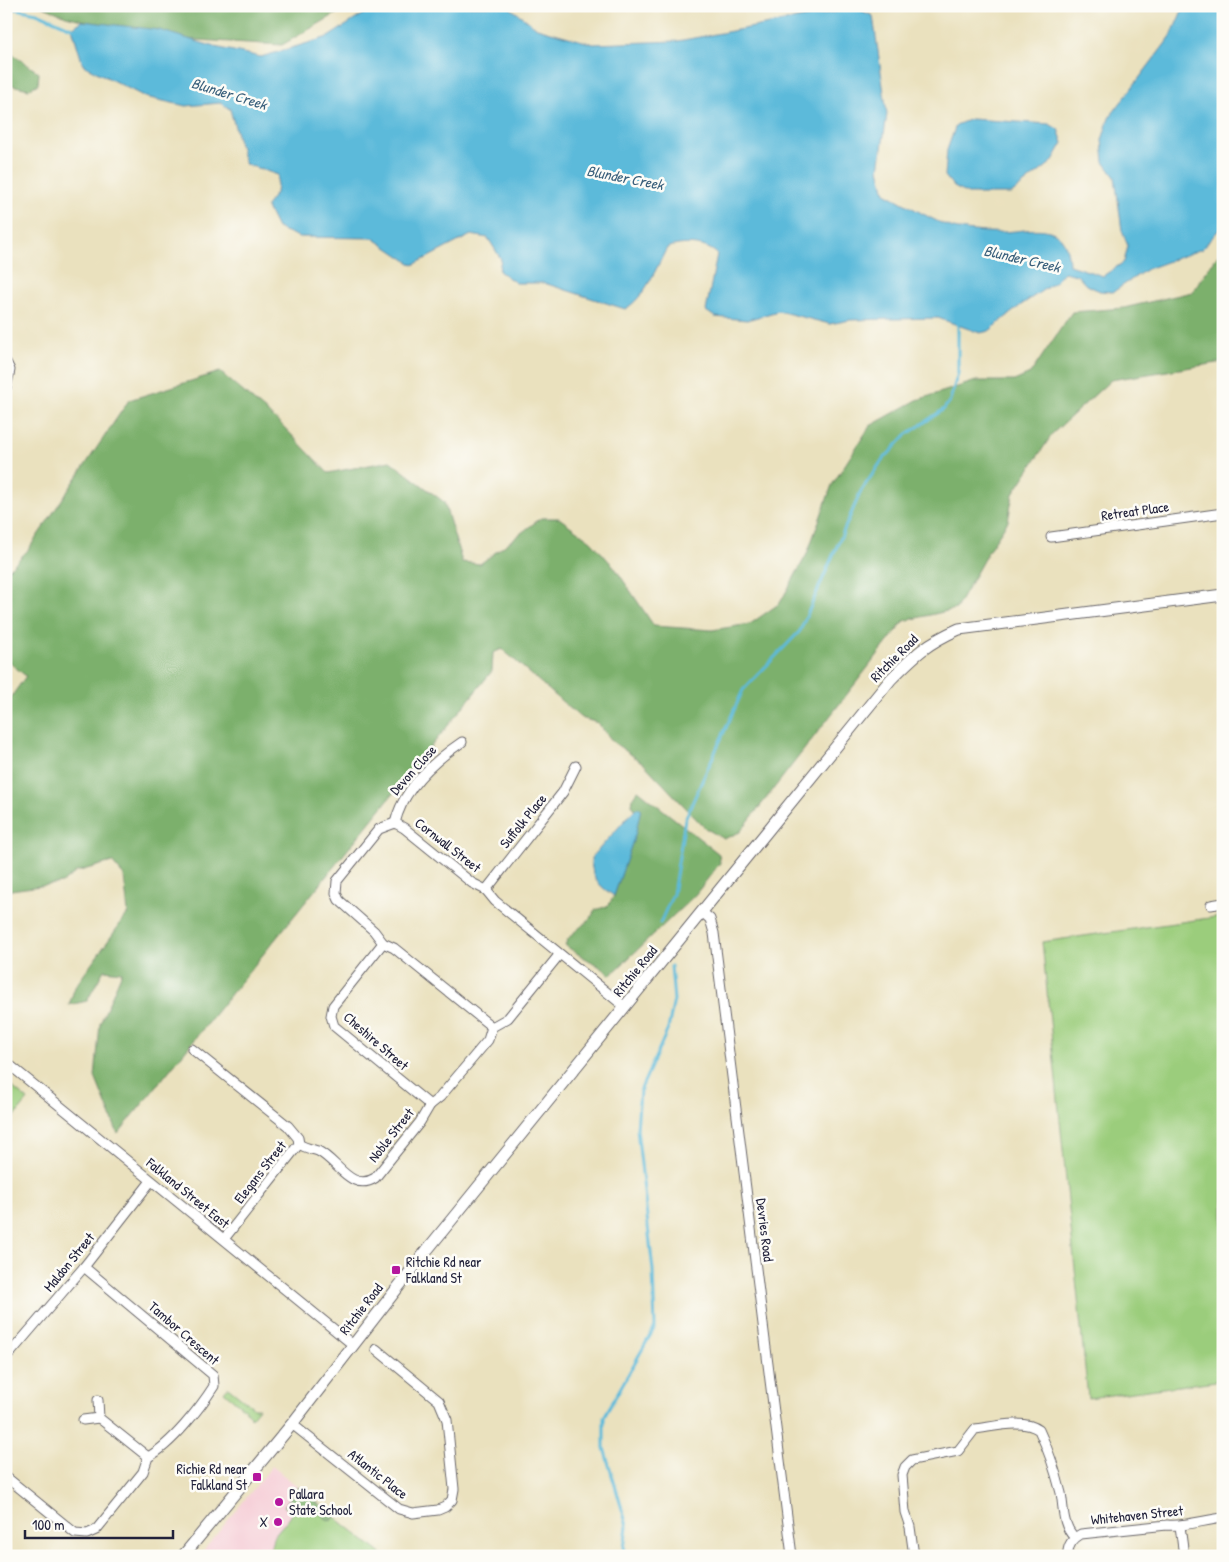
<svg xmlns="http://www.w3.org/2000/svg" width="1229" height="1562" font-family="'Patrick Hand',sans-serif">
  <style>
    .built { fill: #f6cfd8 }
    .green { fill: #9bcd7c; stroke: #5e785c }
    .forest { fill: #7cb06c; stroke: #4f6954 }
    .water { fill: #5cbada; stroke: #3f6e8a }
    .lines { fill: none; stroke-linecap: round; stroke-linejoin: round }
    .stream { stroke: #5cbada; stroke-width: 3 }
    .street-casing { stroke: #686569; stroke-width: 11 }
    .secondary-casing { stroke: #686569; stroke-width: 13 }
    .street { stroke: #fff; stroke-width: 9 }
    .secondary { stroke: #fff; stroke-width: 11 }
    .poi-dot { fill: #b5179e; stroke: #fdfcf7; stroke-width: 2 }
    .labels { text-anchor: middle; stroke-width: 5; stroke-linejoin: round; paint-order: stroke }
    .street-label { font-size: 14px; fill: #22223b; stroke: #fdfcf7 }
    .poi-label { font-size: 14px; fill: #22223b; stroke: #fdfcf7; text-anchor: start }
    .water-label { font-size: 15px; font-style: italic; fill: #395f7b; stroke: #fdfcf7 }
  </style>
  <rect width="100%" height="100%" fill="#fdfcf7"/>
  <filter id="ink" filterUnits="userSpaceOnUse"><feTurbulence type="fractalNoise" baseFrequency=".02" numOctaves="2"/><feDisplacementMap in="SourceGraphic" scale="10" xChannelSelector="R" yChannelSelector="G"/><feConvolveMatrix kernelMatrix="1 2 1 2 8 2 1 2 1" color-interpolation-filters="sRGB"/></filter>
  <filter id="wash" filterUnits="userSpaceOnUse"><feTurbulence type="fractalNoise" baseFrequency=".0096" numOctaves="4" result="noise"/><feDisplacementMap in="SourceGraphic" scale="20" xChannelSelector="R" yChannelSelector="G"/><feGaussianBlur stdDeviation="1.12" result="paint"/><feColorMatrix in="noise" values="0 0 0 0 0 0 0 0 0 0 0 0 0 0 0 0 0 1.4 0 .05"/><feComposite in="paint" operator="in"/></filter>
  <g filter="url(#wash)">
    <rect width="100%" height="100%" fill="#eae1be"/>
    <path class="built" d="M 272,1466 L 384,1556 L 199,1556 Z"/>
    <g class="green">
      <path d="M 1223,916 L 1223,1380 L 1088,1398 L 1042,942 Z"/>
      <path d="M 6,1082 L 28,1100 L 6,1127 Z"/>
      <path d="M 228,1387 L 254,1408 L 259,1408 L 251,1418 L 250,1414 L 224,1392 Z"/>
      <path d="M 287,1502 L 313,1508 L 331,1520 L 335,1517 L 384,1556 L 269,1556 L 273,1537 L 292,1514 L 284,1506 Z"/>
    </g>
    <g class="forest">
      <path d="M 41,6 L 343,6 L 336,14 L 282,45 L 146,37 L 66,16 Z"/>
      <path d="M 6,49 L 39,73 L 38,84 L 29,89 L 6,84 Z"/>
      <path d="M 1223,248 L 1223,362 L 1111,380 L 1053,433 L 1013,494 L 1008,521 L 990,548 L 956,609 L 904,621 L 740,832 L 724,839 L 705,828 L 643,763 L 613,742 L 598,723 L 581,718 L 502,649 L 493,653 L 492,671 L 118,1134 L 95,1077 L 100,1024 L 122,972 L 104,970 L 87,1001 L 69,1005 L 75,987 L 128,913 L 124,876 L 112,862 L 76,872 L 62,883 L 11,890 L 6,893 L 6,704 L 26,676 L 6,660 L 6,572 L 28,550 L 129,400 L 220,372 L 282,425 L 328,473 L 390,461 L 444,502 L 462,562 L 480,564 L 541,518 L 559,518 L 591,541 L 615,568 L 654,626 L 712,630 L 750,624 L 780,603 L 807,554 L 832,485 L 870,426 L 917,400 L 976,381 L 1014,381 L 1030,374 L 1072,312 L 1124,308 L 1192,292 Z"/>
      <path d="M 638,790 L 719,854 L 720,863 L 695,895 L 611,975 C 597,963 580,957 565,945 C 571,929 589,926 595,910 L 608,906 L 614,896 L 640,808 L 635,809 L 632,805 L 633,797 Z"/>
      <path d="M 298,1487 L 335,1517 L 328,1520 L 313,1508 L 287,1502 Z"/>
    </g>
    <g class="water">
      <path d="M 376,6 L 508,6 L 537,28 L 593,44 L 678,41 L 856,8 L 873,16 L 887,114 L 879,169 L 885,193 C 901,201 943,227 958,229 C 972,231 989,233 1004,232 C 1035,230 1067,219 1069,265 L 1103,276 L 1124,262 L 1128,246 L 1122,231 L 1115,177 L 1104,162 L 1102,140 L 1109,118 L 1171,36 L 1184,6 L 1223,6 L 1223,225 L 1202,249 L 1147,269 L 1113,292 L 1100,291 L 1086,285 L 1077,275 L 1064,272 L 1055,282 L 1021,305 L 989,331 L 980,333 L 938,318 L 850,320 L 830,324 L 778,311 L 747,320 L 715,317 L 706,311 L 717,254 C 707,243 681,242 667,248 C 656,268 645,298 625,309 L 544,283 L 516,283 L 499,271 L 501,259 L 488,238 L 471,235 L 413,265 L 373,238 L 299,237 L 277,228 L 266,206 L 276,193 L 278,175 L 245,164 L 230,109 L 220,103 L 186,106 L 145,97 L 83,65 L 72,28 L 82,21 L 159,30 L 215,47 L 261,57 L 328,37 Z"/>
      <path d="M 971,119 L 1049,124 L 1058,129 L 1063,143 L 1052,162 L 1011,194 L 968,194 L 954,187 L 945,176 L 947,150 L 956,125 Z"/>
      <path d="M 641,808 L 636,832 L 614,896 C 597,884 592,879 591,858 L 635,809 Z"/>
    </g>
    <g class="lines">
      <g class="stream">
        <path d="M 6,7 L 37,13 L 74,29"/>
        <path d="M 660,923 L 673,894 L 685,819 L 743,690 L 800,631 L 861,491 L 881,462 L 906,435 L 944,409 L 950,400 L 958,373 L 958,322"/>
        <path d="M 623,1556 L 627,1526 L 604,1448 L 604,1417 L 655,1327 L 653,1270 L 637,1129 L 640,1091 L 668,1029 L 674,1000 L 671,966"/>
      </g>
    </g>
  </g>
  <g filter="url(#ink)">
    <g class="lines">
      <g class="street-casing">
        <g id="street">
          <path d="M 6,362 L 10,370 L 6,388"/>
          <path d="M 1051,537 L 1223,513"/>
          <path d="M 395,823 C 403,789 434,761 462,742"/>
          <path d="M 486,890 L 563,792 L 576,766"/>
          <path d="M 1211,905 L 1223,903"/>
          <path d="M 702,912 L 710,919 L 714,933 L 792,1556"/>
          <path d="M 383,943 L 333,1006 L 331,1016 L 334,1026 L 430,1105"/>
          <path d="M 492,1027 L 394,948 L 383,943 L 374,931 L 339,900 L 336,893 L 337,881 L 379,829 L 395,823 L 404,828 L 472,883 L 486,890 L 495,901 L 625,1007"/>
          <path d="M 192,1049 L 288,1126 L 298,1138 L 299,1144 C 305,1148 312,1149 318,1151 C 337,1160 351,1193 375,1178 L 420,1122 L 430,1105 L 440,1097 L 488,1040 L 492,1027 L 508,1018 L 559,955"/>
          <path d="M 6,1062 L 352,1344"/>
          <path d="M 224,1239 L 299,1144"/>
          <path d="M 6,1358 L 84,1267 L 151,1181"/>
          <path d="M 98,1400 L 99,1418 L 148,1457"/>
          <path d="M 83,1420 L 99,1418"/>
          <path d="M 292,1424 L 399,1509 L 413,1513 L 438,1510 L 445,1507 L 452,1500 L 454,1489 L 447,1420 L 439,1401 L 376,1349"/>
          <path d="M 6,1477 L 75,1533 L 87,1534 L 96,1530 L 143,1472 L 148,1457 C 171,1445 200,1408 214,1386 L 213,1375 L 84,1267"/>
          <path d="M 1180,1526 L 1184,1556"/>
          <path d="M 914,1556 L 910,1527 L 905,1512 L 902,1475 L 905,1467 L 912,1460 L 958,1451 L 975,1429 C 993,1427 1024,1418 1039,1430 C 1048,1449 1056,1473 1061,1493 C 1064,1510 1062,1524 1074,1537"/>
          <path d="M 1068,1556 C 1067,1546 1072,1539 1081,1534 L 1167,1525 C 1185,1527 1204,1520 1223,1518"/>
        </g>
      </g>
      <g class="secondary-casing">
        <path id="secondary" d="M 183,1556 L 292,1424 L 427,1250 L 891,679 C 916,654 927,643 959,629 L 1223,595"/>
      </g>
      <use href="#street" class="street"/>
      <use href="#secondary" class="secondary"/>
    </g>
  </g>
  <g class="poi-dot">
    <rect x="391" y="1265" width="10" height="10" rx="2.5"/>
    <rect x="252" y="1472" width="10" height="10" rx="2.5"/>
    <circle cx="279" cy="1502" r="5"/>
    <circle cx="278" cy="1522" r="5"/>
  </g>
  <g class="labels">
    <g class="street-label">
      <text transform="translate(1135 511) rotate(-8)" y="5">Retreat Place</text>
      <text transform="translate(894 658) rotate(-45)" y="5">Ritchie Road</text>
      <text transform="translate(413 770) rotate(-48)" y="5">Devon Close</text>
      <text transform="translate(523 821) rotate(-51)" y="5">Suffolk Place</text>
      <text transform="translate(448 845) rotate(38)" y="5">Cornwall Street</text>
      <text transform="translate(635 971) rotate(-51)" y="5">Ritchie Road</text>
      <text transform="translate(376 1041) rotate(41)" y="5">Cheshire Street</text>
      <text transform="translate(391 1135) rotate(-52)" y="5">Noble Street</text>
      <text transform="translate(260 1172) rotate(-52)" y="5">Elegans Street</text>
      <text transform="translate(188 1193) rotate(39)" y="5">Falkland Street East</text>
      <text transform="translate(765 1230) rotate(83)" y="5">Devries Road</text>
      <text transform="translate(69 1262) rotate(-51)" y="5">Maldon Street</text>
      <text transform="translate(361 1309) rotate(-52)" y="5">Ritchie Road</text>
      <text transform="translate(184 1333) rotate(41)" y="5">Tambor Crescent</text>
      <text transform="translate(378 1474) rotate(38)" y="5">Atlantic Place</text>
      <text transform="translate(1137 1515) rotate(-6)" y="5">Whitehaven Street</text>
    </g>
    <g class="poi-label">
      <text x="406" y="1267">Ritchie Rd near<tspan x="406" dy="16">Falkland St</tspan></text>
      <text x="247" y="1474" text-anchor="end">Richie Rd near<tspan x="247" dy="16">Falkland St</tspan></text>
      <text x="289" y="1499">Pallara<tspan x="289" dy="16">State School</tspan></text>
      <text x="268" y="1527" text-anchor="end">X</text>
    </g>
    <g class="water-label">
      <text transform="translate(229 94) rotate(17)" y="5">Blunder Creek</text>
      <text transform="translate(625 178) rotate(11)" y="5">Blunder Creek</text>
      <text transform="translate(1022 259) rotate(13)" y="5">Blunder Creek</text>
    </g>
  </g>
  <rect width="1229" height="1562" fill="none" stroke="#fdfcf7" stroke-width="25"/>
  <path d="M25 1530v8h148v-8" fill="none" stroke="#22223b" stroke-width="2.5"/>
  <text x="32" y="1530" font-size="15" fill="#22223b" stroke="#fdfcf7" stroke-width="4" paint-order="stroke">100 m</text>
</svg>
